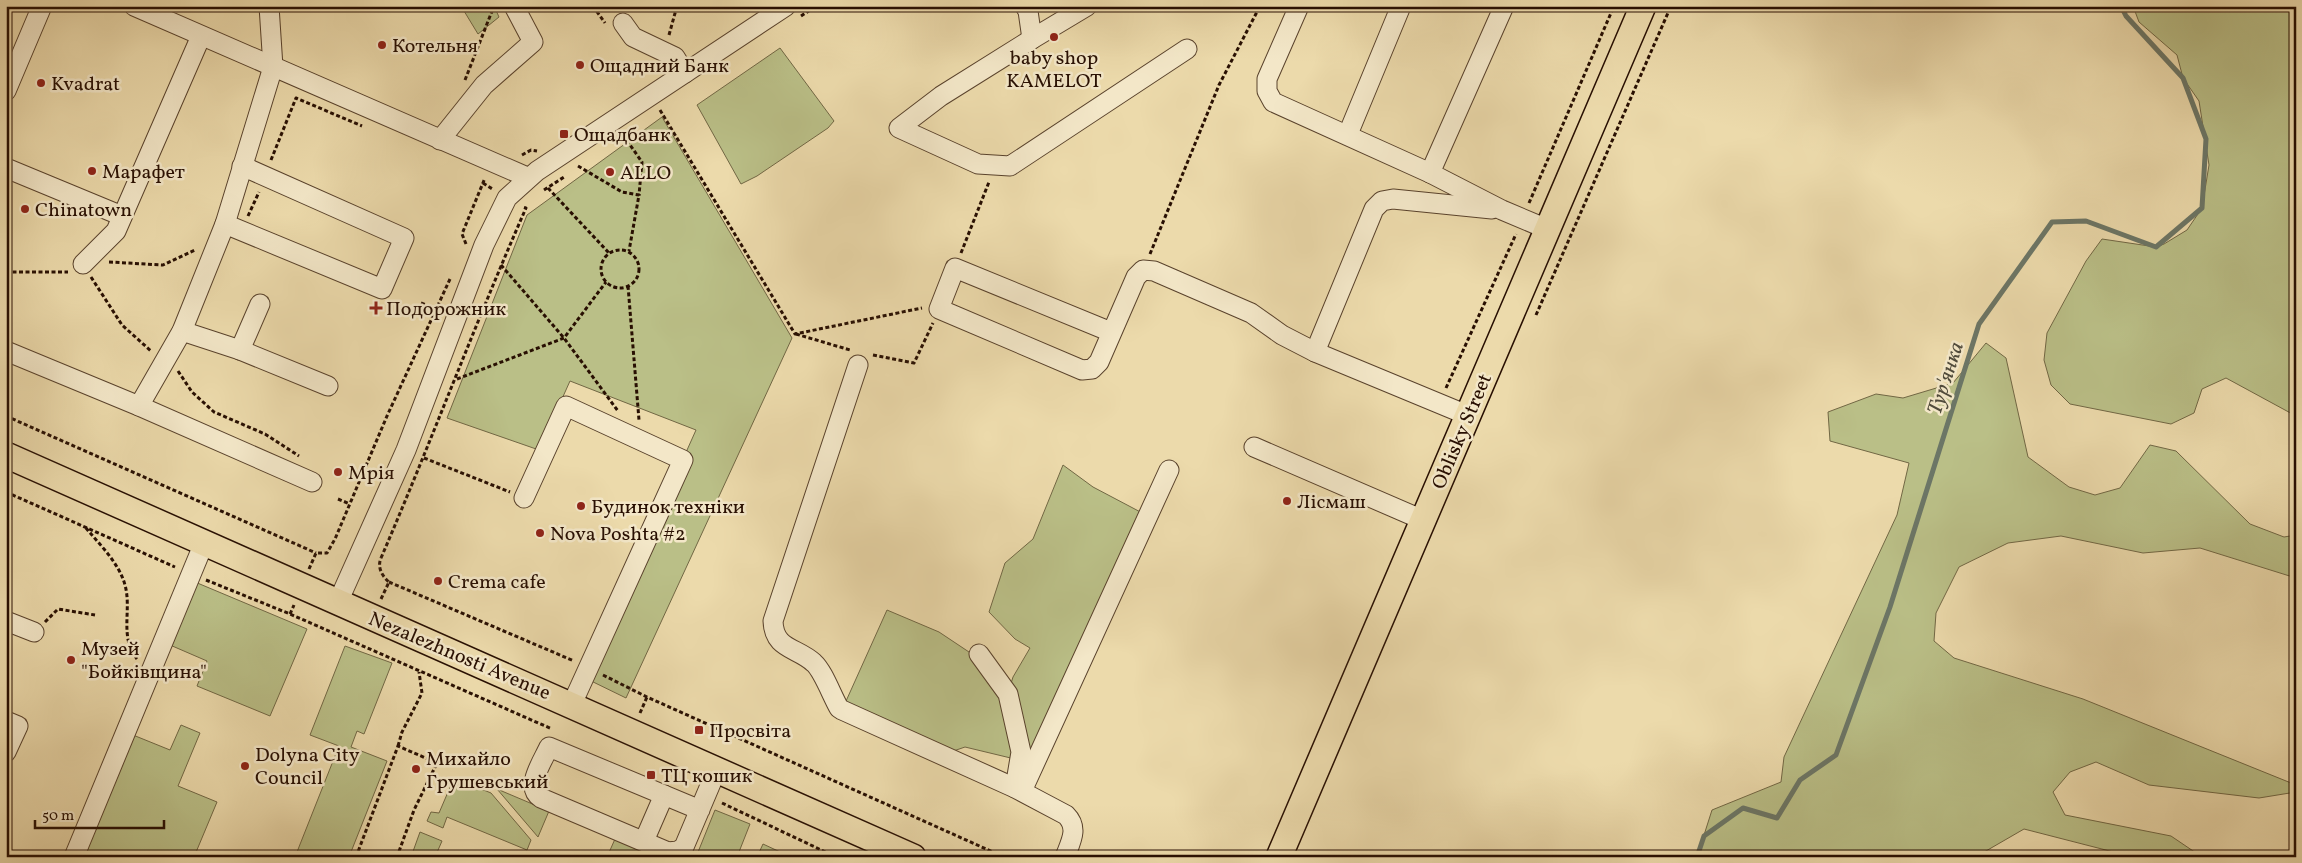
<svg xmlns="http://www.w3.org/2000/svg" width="2302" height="863" font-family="Vollkorn,serif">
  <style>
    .green { fill: #babf87; stroke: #716744 }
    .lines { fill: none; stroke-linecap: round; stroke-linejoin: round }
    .stream { stroke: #6c7666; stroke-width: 5 }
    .minor-casing { stroke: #59422c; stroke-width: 21 }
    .major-casing { stroke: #280f02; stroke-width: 28 }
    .path { stroke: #280f02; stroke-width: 3; stroke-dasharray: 4 2.5; stroke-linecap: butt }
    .minor { stroke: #f3e7c8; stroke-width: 19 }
    .major { stroke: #ecdaab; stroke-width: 25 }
    .poi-dot { fill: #8f2418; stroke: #f3e7c8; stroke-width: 2 }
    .labels { text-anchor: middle; stroke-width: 5; stroke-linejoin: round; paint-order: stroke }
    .poi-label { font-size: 20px; fill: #280f02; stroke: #f3e7c8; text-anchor: start }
    .street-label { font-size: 20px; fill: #280f02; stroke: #f3e7c8 }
    .water-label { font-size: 21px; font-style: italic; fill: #504b3c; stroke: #f3e7c8 }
  </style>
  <rect width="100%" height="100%" fill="#ecdaab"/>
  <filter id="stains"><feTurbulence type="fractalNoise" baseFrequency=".004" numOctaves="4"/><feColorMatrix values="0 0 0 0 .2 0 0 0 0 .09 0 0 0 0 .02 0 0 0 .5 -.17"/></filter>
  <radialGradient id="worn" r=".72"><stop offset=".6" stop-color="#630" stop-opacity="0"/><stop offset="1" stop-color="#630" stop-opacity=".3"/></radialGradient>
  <g class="green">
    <path d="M 461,6 L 494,6 L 499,17 L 478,34 Z"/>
    <path d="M 2133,6 L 2296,6 L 2296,416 L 2226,378 L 2202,389 L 2194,413 L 2171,424 L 2070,404 L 2051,385 L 2044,360 L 2047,333 L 2086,261 L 2102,239 L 2156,247 L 2164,244 L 2187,230 L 2202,208 L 2209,165 L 2199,101 L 2183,78 L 2177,55 L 2139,22 Z"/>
    <path d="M 780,48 L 834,121 L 828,128 L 757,176 L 741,184 L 697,105 Z"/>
    <path d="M 662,117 L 792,338 L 626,698 L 585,678 L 696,430 L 570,381 L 539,450 L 447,418 L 527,215 Z"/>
    <path d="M 1986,343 L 2006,358 L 2028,457 L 2069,487 L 2095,495 L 2120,488 L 2150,445 L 2176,451 L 2250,524 L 2284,537 L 2296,535 L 2296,578 L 2200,548 L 2143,553 L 2061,536 L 2008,543 L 1959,567 L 1936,613 L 1934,641 L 1954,658 L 2083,699 L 2296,785 L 2296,792 L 2259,798 L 2149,785 L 2096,762 L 2070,772 L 2053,792 L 2065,815 L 2171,836 L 2202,857 L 2133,857 L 2024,829 L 1979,855 L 1980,857 L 1697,857 L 1712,810 L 1781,782 L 1784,757 L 1897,515 L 1909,463 L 1830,441 L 1828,412 L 1876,394 L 1903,398 L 1953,383 Z"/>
    <path d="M 1063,465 L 1093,487 L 1148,516 L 1022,791 L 1019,760 L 965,747 L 942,755 L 842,710 L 887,610 L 939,632 L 984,662 L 1008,693 L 1013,677 L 1030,648 L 1015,639 L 989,612 L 1005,563 L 1033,539 Z"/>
    <path d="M 195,582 L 307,629 L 270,716 L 197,686 L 207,661 L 170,645 Z"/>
    <path d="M 345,646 L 392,663 L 364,734 L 357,731 L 351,747 L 387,761 L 349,857 L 295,857 L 339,746 L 310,735 Z"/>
    <path d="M 181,725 L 200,733 L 178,786 L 217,802 L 194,857 L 83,857 L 133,735 L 170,750 Z"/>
    <path d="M 454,778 L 491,793 L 531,840 L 527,850 L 447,817 L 443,828 L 427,821 L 431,812 L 439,813 Z"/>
    <path d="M 497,789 L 549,811 L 538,837 Z"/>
    <path d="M 715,810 L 750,824 L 737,857 L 696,857 Z"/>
    <path d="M 420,832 L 442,841 L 435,857 L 411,857 Z"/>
    <path d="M 615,839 L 658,857 L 607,857 Z"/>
    <path d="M 763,844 L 791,857 L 757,857 Z"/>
  </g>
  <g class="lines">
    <path class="stream" d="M 1697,857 L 1704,836 L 1743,808 L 1777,818 L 1800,780 L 1836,755 L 1890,607 L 1979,324 L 2052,222 L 2086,221 L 2156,247 L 2202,208 L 2206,139 L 2183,78 L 2126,16 L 2121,6"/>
    <g class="minor-casing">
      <g id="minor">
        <path d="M 134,6 L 527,177"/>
        <path d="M 1025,6 L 1028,11 L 1032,39 L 1087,6"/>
        <path d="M 1299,6 L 1267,79 L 1267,91 L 1273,102 L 1430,173"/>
        <path d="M 1504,6 L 1430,173 L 1502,210 L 1547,229"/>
        <path d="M 623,23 L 633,37 L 675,57 L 685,73"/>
        <path d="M 1032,39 L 941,96 L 899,128 L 978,164 L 1010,166 L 1187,49"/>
        <path d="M 6,91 L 42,6"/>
        <path d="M 1348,134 L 1401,6"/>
        <path d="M 440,140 L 484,85 L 533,42 L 514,6"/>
        <path d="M 6,168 L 122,216"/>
        <path d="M 225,224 L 382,289 L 404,238 L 242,166"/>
        <path d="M 83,264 L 116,231 L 201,36"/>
        <path d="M 182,331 L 240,350 L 328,386"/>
        <path d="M 1111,332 L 955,268 L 939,309 L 1082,370 L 1092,369 L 1099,362 L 1136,277 L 1143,270 L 1154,271 L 1251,313 L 1282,335 L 1315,352 L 1467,415"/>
        <path d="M 240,350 L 260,304"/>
        <path d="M 6,351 L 139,406 L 312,482"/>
        <path d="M 1315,352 L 1374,209 L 1382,201 L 1393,199 L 1492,209"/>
        <path d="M 858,365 L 773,621 C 774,650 797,647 814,663 C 823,671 832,696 839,708 L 842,710 L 1015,788 L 1066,815 C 1079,828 1071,841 1065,857"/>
        <path d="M 139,406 L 182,331 L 225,224 L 273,67 L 269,6"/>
        <path d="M 1254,447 L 1423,520"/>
        <path d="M 524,498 L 566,406 L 683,460 L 572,704"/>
        <path d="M 338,602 L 406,450 L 484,245 L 507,198 L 537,171 L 786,6"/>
        <path d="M 6,621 L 34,632"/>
        <path d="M 979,654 L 1008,694 L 1021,752 L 1015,788"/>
        <path d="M 6,721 L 18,726 L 6,752"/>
        <path d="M 1022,791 L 1169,470"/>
        <path d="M 700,810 L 549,747 C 543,761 524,787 541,798 L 668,852 L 678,851 L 684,847 L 717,769"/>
        <path d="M 644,841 L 664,795"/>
        <path d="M 74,857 L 204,543"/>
      </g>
    </g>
    <g class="major-casing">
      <g id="major">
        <path d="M 6,455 L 913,857"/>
        <path d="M 1279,857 L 1643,6"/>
      </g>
    </g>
    <g class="path">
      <path d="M 593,6 L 605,23"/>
      <path d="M 801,16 L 816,6"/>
      <path d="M 669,35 L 677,6"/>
      <path d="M 465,80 L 494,6"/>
      <path d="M 660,110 L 795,334 L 922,308"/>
      <path d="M 623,135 L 642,162 L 639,195"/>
      <path d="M 522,155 L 531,150 L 537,151"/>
      <path d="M 271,160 L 296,98 L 362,126"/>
      <path d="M 578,166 L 622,192 L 639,195 L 629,251"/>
      <path d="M 483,183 L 494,190"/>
      <path d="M 548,188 L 609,253"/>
      <path d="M 544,190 L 564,177"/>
      <path d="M 1529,203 L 1614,6"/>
      <path d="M 248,216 L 259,192"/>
      <path d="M 466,244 L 462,234 L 485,178"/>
      <circle cx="620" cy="269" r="19"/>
      <path d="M 961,253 L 989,182"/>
      <path d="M 1150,254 L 1219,85 L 1260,6"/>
      <path d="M 109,262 L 163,265 L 195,250"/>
      <path d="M 501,265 L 564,338 L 618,411"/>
      <path d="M 6,272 L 68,272"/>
      <path d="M 91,277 L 122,325 L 151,351"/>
      <path d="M 628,286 L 639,420"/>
      <path d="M 421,303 L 436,309"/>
      <path d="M 1536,315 L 1671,6"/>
      <path d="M 796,334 L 850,350"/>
      <path d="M 873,355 L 914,363 L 933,323"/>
      <path d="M 178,371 L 192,392 L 214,412 L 265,434 L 299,456"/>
      <path d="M 457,379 L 564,338 L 606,282"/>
      <path d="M 1446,388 L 1516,234"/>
      <path d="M 6,416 L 316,553"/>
      <path d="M 424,458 L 510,492"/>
      <path d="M 6,492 L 175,567"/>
      <path d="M 338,499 L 350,504"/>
      <path d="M 86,528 C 100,545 119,563 125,585 C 132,610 119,637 137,659"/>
      <path d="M 381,558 C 431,442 475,324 526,208 L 523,207"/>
      <path d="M 309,569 L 316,553 L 327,553 L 335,539 L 387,416 L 450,279"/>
      <path d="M 206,580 L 290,614 L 552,729"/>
      <path d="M 389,582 L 574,661"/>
      <path d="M 381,599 L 389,582 C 382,576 377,567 381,558"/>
      <path d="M 290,614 L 294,605"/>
      <path d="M 45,622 L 58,609 L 95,615"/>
      <path d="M 603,675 L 647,697 L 1004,857"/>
      <path d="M 640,713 L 647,697"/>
      <path d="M 398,746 L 402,732 L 422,693 L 419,672"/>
      <path d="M 722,803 L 836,857"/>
      <path d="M 356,857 L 398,746 L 437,763 L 414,810 L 397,857"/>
    </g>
    <use href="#minor" class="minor"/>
    <use href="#major" class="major"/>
  </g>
  <g class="poi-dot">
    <circle cx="1054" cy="37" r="5"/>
    <circle cx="382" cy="45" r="5"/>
    <circle cx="580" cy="65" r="5"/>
    <circle cx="41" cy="83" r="5"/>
    <rect x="559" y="129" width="10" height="10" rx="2.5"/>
    <circle cx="92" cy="171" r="5"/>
    <circle cx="610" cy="172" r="5"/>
    <circle cx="25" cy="209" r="5"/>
    <path d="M373.5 300.5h5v5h5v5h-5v5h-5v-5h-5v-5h5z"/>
    <circle cx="338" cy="472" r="5"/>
    <circle cx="1287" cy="501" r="5"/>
    <circle cx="581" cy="506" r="5"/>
    <circle cx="540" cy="533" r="5"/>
    <circle cx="438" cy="581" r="5"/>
    <circle cx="71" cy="660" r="5"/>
    <rect x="694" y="725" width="10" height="10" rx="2.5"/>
    <circle cx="245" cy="766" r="5"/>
    <circle cx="416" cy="769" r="5"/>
    <rect x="646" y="770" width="10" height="10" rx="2.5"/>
  </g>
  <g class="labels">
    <g class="poi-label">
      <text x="392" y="52">Котельня</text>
      <text x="1054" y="64" text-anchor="middle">baby shop<tspan x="1054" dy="23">KAMELOT</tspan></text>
      <text x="590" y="72">Ощадний Банк</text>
      <text x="51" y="90">Kvadrat</text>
      <text x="574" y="141">Ощадбанк</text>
      <text x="102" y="178">Марафет</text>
      <text x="620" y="179">ALLO</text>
      <text x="35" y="216">Chinatown</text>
      <text x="386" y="315">Подорожник</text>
      <text x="348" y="479">Мрія</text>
      <text x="1297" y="508">Лісмаш</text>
      <text x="591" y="513">Будинок техніки</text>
      <text x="550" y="540">Nova Poshta #2</text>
      <text x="448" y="588">Crema cafe</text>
      <text x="81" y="655">Музей<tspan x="81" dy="23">"Бойківщина"</tspan></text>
      <text x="709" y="737">Просвіта</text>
      <text x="255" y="761">Dolyna City<tspan x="255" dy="23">Council</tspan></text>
      <text x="426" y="765">Михайло<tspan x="426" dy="23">Грушевський</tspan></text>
      <text x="661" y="782">ТЦ кошик</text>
    </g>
    <g class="street-label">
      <text transform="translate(1461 431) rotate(-67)" y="7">Oblisky Street</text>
      <text transform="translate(460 655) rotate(23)" y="7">Nezalezhnosti Avenue</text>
    </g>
    <g class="water-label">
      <text transform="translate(1945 378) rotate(-72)" y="7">Тур'янка</text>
    </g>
  </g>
  <rect width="2302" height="863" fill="none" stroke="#ecdaab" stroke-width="25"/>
  <rect x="8" y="8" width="2287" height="848" fill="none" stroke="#280f02" stroke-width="2.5"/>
  <rect x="12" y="12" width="2277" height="838" fill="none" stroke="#280f02"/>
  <path d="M35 820v8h129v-8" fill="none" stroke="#280f02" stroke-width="2.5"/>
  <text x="42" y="820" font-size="15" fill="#280f02" stroke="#f3e7c8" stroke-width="4" paint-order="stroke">50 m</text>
  <rect width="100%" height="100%" filter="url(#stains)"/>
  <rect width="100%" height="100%" fill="url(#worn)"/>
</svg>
